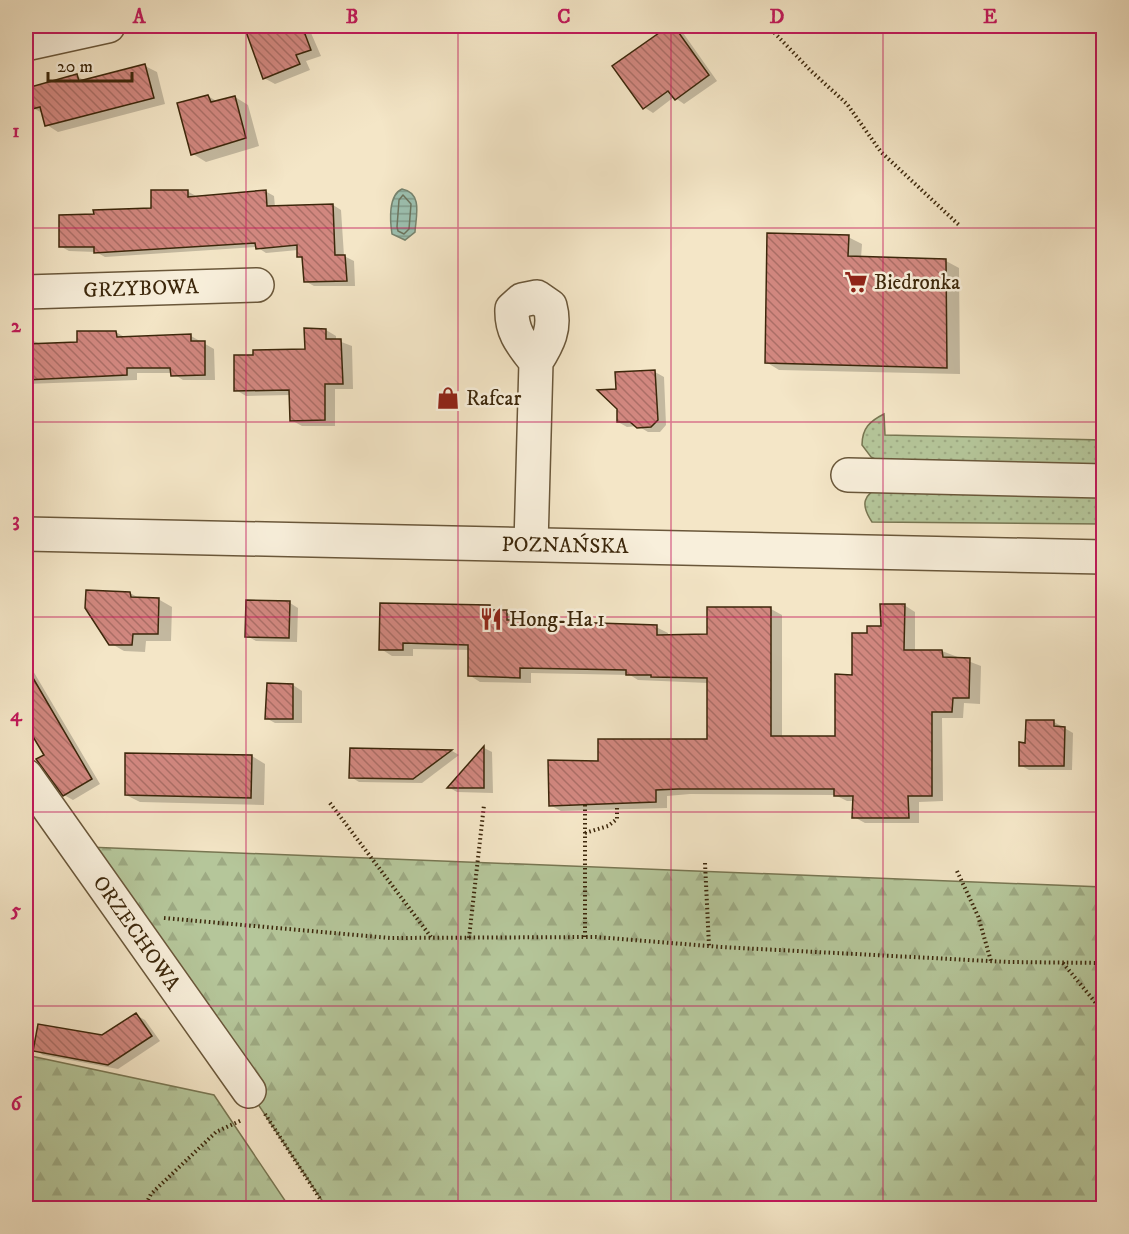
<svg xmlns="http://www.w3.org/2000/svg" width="1129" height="1234" font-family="'IM FELL DW Pica',serif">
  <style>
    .grass { fill: url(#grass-dots); stroke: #787652; stroke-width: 1.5 }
    .forest { fill: url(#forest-firs); stroke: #787652; stroke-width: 1.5 }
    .water { fill: url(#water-rules); stroke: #76836e; stroke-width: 1.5 }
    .shadow { fill: #0003 }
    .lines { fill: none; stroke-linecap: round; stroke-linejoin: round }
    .shore { stroke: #6c745e; stroke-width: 1.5 }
    .building { fill: url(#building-back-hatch); stroke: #3c270b; stroke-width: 1.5 }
    .minor-casing { stroke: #6a573a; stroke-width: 36 }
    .path { stroke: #3c270b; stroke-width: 4; stroke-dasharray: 1.5 3; stroke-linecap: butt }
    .minor { stroke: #f8efdb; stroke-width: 33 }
    .grid { fill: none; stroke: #c2185b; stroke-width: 1.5; stroke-opacity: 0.55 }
    .labels { text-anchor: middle; stroke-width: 5; stroke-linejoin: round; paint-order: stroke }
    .poi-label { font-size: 21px; fill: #3c270b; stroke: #f8efdb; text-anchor: start }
    .street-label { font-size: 21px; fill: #3c270b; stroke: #f8efdb }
    .neatline { fill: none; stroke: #c2185b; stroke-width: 2 }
    .grid-label { font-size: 20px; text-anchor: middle; font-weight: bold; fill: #c2185b }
  </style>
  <defs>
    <pattern id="grass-dots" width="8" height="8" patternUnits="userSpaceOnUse" patternTransform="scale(1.5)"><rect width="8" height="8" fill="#b5c69a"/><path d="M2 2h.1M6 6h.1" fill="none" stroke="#9daa83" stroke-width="1.8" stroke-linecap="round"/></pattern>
    <pattern id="forest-firs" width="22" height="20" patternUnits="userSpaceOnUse" patternTransform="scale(1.5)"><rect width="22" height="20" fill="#b5c69a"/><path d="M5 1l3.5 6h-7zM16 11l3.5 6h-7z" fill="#9daa83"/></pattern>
    <pattern id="water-rules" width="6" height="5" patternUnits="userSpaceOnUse" patternTransform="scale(1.5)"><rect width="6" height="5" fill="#9cc0b0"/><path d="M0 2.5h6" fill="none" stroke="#809c8d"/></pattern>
    <pattern id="building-back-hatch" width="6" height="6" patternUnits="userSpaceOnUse" patternTransform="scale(1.5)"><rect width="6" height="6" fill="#d1877f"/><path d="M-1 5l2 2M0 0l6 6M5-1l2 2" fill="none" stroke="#ab6e66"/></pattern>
  </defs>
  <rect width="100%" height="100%" fill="#f4e6c7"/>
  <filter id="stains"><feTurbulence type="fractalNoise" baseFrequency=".00333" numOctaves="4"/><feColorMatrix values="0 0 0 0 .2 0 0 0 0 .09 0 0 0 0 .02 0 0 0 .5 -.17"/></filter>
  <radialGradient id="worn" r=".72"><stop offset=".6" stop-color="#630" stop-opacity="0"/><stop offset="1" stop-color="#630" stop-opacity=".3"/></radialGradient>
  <g class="grass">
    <path d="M 884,414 L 885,435 L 1103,440 L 1103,469 L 881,462 L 871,457 L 862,445 C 862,428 870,421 884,414 Z"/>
    <path d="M 882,485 L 1103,492 L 1103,524 L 872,522 C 860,504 863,495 882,485 Z"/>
  </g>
  <g class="forest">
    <path d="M 87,847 L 1103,887 L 1103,1208 L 327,1208 Z"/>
    <path d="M 26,1055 L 214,1095 L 290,1208 L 26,1208 Z"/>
  </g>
  <path class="water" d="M 402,189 C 423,193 416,216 415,232 L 405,240 L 392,234 C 390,221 388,195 402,189 Z"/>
  <g class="shadow">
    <path d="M 258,26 L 308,26 L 321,56 L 306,61 L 310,70 L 275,84 L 264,78 L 247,30 Z"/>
    <path d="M 671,26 L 681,30 L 717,81 L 684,104 L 674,97 L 653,113 L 644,107 L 614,66 Z"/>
    <path d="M 145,66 L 157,72 L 165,104 L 58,132 L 47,125 L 44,114 L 33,108 L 77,76 L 85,81 Z"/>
    <path d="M 208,96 L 218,102 L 235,97 L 248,105 L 259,146 L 206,162 L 193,154 Z"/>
    <path d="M 187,191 L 196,196 L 265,191 L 274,196 L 275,207 L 333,205 L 341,210 L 344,256 L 354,261 L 355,286 L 314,286 L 305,281 L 303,259 L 299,256 L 298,250 L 266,253 L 257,247 L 105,257 L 96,252 L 69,251 L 60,246 L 153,209 Z"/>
    <path d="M 848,237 L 862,244 L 861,258 L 946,261 L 959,268 L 960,374 L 779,370 L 766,362 Z"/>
    <path d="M 26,315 L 26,338 L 41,344 L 79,343 L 116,332 L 126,338 L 191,336 L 214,349 L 215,380 L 183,380 L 172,373 L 137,373 L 137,380 L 26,384 Z"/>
    <path d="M 326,330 L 336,336 L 336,340 L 352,346 L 353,389 L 335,389 L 335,426 L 302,426 L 291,420 L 291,395 L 246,396 L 236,390 L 306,351 Z"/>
    <path d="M 655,372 L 664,377 L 666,425 L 660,432 L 648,432 L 638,426 L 627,427 L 618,422 L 618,391 Z"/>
    <path d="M 130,593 L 139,598 L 158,599 L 172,607 L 171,641 L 146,641 L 145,652 L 124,651 L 110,643 Z"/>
    <path d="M 290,603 L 298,608 L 297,642 L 256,641 L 247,636 Z"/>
    <path d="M 904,605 L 915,612 L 915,651 L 942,651 L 981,666 L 980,704 L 964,703 L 963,718 L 942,718 L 943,801 L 919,802 L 919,823 L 865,823 L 854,817 L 854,801 L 847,801 L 835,795 L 690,794 L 667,796 L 667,808 L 561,811 L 550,805 L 599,762 L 708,741 L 708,683 L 638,680 L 630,675 L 531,673 L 531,683 L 480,682 L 469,675 L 470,650 L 413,649 L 413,656 L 392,656 L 381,649 L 489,606 L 499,612 L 506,612 L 518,618 L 518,622 L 656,627 L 668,633 L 668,636 L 708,636 L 708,609 L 771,609 L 782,615 L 782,737 L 837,737 L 853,676 L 869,634 L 883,628 Z"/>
    <path d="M 26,659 L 100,784 L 73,800 L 64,795 L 46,755 L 26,722 Z"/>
    <path d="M 293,685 L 302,691 L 302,723 L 275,723 L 266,718 Z"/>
    <path d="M 1054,722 L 1073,733 L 1072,770 L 1029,770 L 1020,765 L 1027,745 Z"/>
    <path d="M 484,748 L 492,752 L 493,793 L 457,792 L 450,788 Z"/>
    <path d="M 351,750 L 452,751 L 459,755 L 422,783 L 359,782 L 351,777 Z"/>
    <path d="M 252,756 L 265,764 L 264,805 L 140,802 L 126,795 Z"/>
    <path d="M 136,1015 L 145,1020 L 160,1041 L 118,1069 L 43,1055 L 35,1050 L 102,1037 Z"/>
  </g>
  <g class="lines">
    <path class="shore" d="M 403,195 L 411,204 L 409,229 L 404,234 L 398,231 L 397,227 L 399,200 Z"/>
  </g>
  <g class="building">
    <path d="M 244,26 L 272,26 L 274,31 L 302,26 L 311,50 L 296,55 L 300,64 L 263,79 Z"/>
    <path d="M 669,26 L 674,26 L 709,75 L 675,100 L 668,91 L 643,109 L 612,66 Z"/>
    <path d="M 145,64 L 154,98 L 45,126 L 40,107 L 32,109 L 27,88 L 77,74 L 79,81 Z"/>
    <path d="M 208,95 L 211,102 L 235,96 L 246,138 L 191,155 L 177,103 Z"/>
    <path d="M 151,190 L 188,190 L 188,197 L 266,190 L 267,206 L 333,204 L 335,255 L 345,255 L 347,281 L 304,282 L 302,257 L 297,257 L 297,245 L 256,249 L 255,243 L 94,253 L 94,247 L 59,247 L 59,215 L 94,214 L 93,210 L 151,208 Z"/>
    <path d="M 767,233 L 849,235 L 848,256 L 946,259 L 947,368 L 765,363 Z"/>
    <path d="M 304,328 L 326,329 L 326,339 L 341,339 L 343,384 L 325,384 L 325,420 L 290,421 L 289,390 L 234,391 L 234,355 L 253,355 L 253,350 L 305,349 Z"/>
    <path d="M 77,331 L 116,331 L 117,337 L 191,334 L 191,341 L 205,341 L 205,375 L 171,376 L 170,368 L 127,368 L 127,375 L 26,380 L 26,344 L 77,342 Z"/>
    <path d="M 655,370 L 658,420 L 651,427 L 637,428 L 630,422 L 617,422 L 617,409 L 597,390 L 616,389 L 615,372 Z"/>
    <path d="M 86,590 L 130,592 L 131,597 L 159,598 L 158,634 L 133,634 L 132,645 L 109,645 L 85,608 Z"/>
    <path d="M 246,600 L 290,601 L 289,638 L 245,637 Z"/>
    <path d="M 380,603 L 490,605 L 490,610 L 507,610 L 507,620 L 657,625 L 657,635 L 707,634 L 707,607 L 771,607 L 771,736 L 835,736 L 835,674 L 852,675 L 852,633 L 867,633 L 867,626 L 881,626 L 880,604 L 905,604 L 904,650 L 942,650 L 943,657 L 970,658 L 969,698 L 953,698 L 952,712 L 932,712 L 932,796 L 908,796 L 909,818 L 852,818 L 853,796 L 834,796 L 834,789 L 678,789 L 656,790 L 656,802 L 549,806 L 548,760 L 598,761 L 598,739 L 707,739 L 707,678 L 651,677 L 651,675 L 626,675 L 626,670 L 520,668 L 520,678 L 468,676 L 468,645 L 403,643 L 403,650 L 379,650 Z"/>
    <path d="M 26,666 L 92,779 L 63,796 L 36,759 L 44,755 L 26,725 Z"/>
    <path d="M 267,683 L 293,684 L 293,719 L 265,719 Z"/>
    <path d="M 1026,720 L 1054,720 L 1054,726 L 1065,727 L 1064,766 L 1019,766 L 1019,742 L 1025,743 Z"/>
    <path d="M 484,746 L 484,788 L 447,788 Z"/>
    <path d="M 350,748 L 452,750 L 413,779 L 349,778 Z"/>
    <path d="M 125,753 L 252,755 L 251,798 L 125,795 Z"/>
    <path d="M 136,1013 L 152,1036 L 108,1065 L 33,1051 L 38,1024 L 102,1035 Z"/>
  </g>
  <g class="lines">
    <g class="minor-casing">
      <g id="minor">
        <path d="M 26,44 L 108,26"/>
        <path d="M 26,292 L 257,285"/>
        <path d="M 848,475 L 1104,481"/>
        <path d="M 26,534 L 1104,557"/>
        <path d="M 531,544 L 536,362 C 548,343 556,328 550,306 L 537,297 L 522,300 L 512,309 C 511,332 522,344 536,362"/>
        <path d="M 26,776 L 249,1091"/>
      </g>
    </g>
    <g class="path">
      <path d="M 768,26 L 811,71 L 847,104 L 881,152 L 959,225"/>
      <path d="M 330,803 L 431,937"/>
      <path d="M 585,805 L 585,937"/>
      <path d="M 585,833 L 608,826 L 617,819 L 617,807"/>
      <path d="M 705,863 L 709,946"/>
      <path d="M 957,871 L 978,916 L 991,961"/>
      <path d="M 164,918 L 390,938 L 596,937 L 721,947 L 1008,962 L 1104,963"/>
      <path d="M 469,938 L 484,805"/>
      <path d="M 1063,963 L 1104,1013"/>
      <path d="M 265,1114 L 326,1208"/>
      <path d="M 144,1208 L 151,1194 L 216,1132 L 242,1120"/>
    </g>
    <use href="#minor" class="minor"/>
  </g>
  <path class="grid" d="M 246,26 L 246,1208M 458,26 L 458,1208M 671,26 L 671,1208M 883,26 L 883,1208M 26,228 L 1104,228M 26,422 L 1104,422M 26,617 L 1104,617M 26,812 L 1104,812M 26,1006 L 1104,1006"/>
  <defs>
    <g id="supermarket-bare" transform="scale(1.8)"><path d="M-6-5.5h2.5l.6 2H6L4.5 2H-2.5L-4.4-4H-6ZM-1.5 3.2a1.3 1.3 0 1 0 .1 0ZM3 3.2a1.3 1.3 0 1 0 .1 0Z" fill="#8f2418" stroke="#f8efdb" stroke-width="2.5" paint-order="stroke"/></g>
    <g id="shop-bare" transform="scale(1.8)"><path d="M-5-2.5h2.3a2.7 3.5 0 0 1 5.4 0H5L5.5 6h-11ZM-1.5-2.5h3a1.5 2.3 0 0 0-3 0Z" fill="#8f2418" stroke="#f8efdb" stroke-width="2.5" paint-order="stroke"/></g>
    <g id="restaurant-bare" transform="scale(1.8)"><path d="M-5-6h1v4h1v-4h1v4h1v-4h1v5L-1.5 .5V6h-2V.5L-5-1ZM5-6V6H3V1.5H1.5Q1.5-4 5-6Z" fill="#8f2418" stroke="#f8efdb" stroke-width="2.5" paint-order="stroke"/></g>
  </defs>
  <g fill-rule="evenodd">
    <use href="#supermarket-bare" x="856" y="282"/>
    <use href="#shop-bare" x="448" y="398"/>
    <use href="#restaurant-bare" x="491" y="619"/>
  </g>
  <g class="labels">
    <g class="poi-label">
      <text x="874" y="289">Biedronka</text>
      <text x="466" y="405">Rafcar</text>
      <text x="509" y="626">Hong-Ha 1</text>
    </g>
    <g class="street-label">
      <text transform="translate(141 288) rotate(-2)" y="7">GRZYBOWA</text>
      <text transform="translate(565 545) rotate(1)" y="7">POZNAŃSKA</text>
      <text transform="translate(137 933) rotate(55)" y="7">ORZECHOWA</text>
    </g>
  </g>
  <rect width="1129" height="1234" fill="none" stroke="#f4e6c7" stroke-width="66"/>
  <path d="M48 72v9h84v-9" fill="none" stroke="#3c270b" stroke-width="3"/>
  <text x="57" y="72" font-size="18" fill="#3c270b" stroke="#f8efdb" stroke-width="4.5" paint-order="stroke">20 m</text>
  <rect x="33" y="33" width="1063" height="1168" class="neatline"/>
  <g class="grid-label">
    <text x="139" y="23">A</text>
    <text x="352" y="23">B</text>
    <text x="564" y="23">C</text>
    <text x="777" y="23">D</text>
    <text x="990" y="23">E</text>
    <text x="16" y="137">1</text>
    <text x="16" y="332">2</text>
    <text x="16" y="526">3</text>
    <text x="16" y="721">4</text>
    <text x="16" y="916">5</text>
    <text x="16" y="1110">6</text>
  </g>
  <rect width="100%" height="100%" filter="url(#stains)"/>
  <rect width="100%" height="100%" fill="url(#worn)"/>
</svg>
